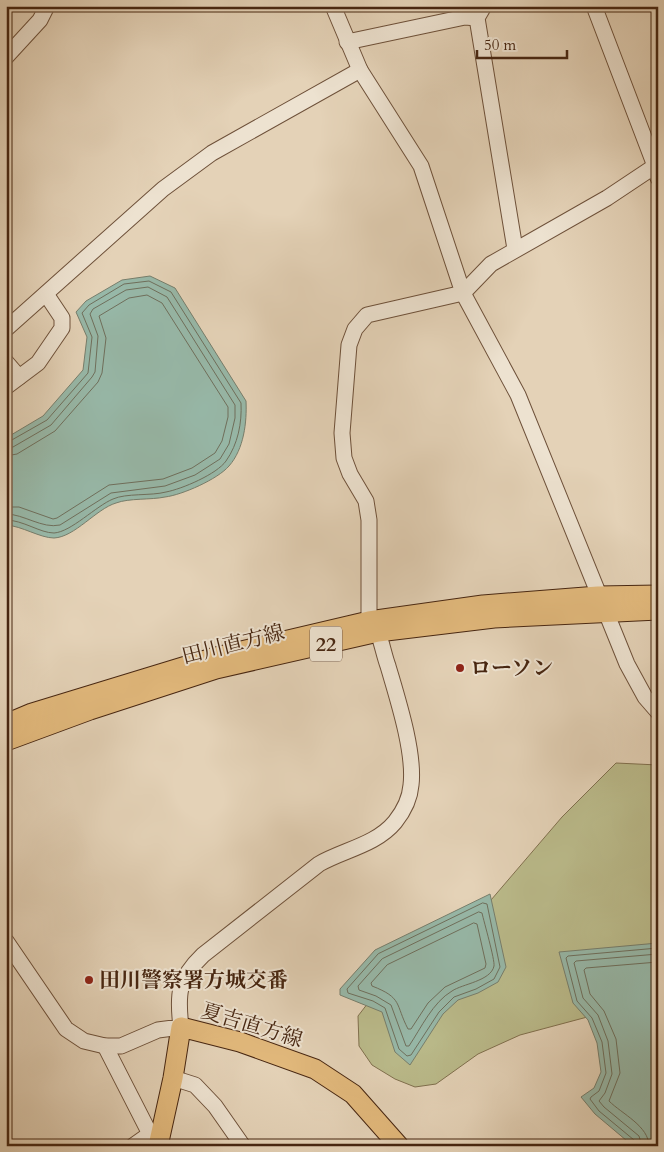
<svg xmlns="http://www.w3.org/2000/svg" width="664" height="1152" font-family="Cardo,'Noto Serif JP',serif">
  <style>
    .green { fill: #baba8a; stroke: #80704e }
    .water { fill: #97b8a8; stroke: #777e6c }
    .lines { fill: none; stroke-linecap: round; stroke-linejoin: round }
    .shore { stroke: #6f6f5c; stroke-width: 1 }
    .minor-casing { stroke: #6e513a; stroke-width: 17 }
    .major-casing { stroke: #472611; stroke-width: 21 }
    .minor { stroke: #ede2d0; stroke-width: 15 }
    .major { stroke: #e2b97c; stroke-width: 19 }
    .poi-dot { fill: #8f2418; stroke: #ede2d0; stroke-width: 2 }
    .labels { text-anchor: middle; stroke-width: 4; stroke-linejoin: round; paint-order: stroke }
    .shield { fill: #ede2d0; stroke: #795e4a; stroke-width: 1 }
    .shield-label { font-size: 20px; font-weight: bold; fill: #472611 }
    .street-label { font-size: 21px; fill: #472611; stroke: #ede2d0 }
    .poi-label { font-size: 21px; font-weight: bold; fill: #472611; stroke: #ede2d0; text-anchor: start }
  </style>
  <rect width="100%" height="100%" fill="#e4d2b7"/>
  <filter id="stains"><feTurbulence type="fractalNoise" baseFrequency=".004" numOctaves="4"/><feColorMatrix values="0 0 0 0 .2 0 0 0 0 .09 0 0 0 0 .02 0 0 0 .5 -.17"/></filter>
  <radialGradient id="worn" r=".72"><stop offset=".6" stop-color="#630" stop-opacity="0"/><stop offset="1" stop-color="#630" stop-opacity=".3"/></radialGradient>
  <path class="green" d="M 616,763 L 658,765 L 658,937 L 646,963 L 591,1016 L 520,1035 L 478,1054 L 436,1084 L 415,1087 L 395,1079 L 372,1065 L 359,1046 L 358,1016 L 368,1003 L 491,900 L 562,817 Z"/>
  <g class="water">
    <path d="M 150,276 L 175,288 L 246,401 C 247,422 244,449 229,466 C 218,479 182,495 165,497 C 151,500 129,498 116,503 C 96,509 75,537 54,538 C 40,538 22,526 6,525 L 6,438 L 43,416 L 83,370 L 87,337 L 76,312 L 86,301 L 122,280 Z"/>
    <path d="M 490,894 L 506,967 L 498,982 L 478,993 L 458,1000 L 443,1014 L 410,1065 L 395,1052 L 382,1012 L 340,995 L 340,989 L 375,950 Z"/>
    <path d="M 658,943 L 658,1146 L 633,1146 L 595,1114 L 581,1097 L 594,1088 L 601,1072 L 597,1043 L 588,1020 L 573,1003 L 559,952 Z"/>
  </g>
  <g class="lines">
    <g class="shore">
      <path d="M 6,442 L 10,441 L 47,420 L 88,373 L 92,337 L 82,313 L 89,305 L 124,284 L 149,281 L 171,292 L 241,403 C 242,423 238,444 226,461 C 217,474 182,489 166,492 C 151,496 126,493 113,499 C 96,506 71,532 54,533 C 40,533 23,520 6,520"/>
      <path d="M 6,448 L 13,447 L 51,425 L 92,377 L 95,372 L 98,336 L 90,314 L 93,309 L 126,290 L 148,287 L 167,297 L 235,405 L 235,418 L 229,444 L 220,459 L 195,475 L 165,486 L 111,493 L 60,525 C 42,529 24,514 6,514"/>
      <path d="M 6,456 L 17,454 L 55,431 L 98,382 L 102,373 L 106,338 L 99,316 L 129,298 L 147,295 L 162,303 L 228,407 L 228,417 L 222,441 L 215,453 L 192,468 L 163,479 L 109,485 L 57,518 L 53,519 L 19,507 L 6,507"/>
      <path d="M 483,903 L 487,904 L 500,967 L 494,979 L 476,989 L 454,997 L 439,1012 L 411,1055 L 407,1056 L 399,1049 L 385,1008 L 373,1001 L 348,993 L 347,989 L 378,954 Z"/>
      <path d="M 479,912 L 482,913 C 484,922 495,960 494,966 C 491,981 462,984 452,991 C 433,1002 421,1028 409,1046 L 406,1046 L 391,1005 L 376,996 L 359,990 L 358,986 L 382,959 Z"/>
      <path d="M 474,923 L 477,924 L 486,964 L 485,968 L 445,987 L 428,1003 L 411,1029 L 408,1029 C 395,1004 403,998 372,986 L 371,983 L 387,965 Z"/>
      <path d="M 636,1146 L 634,1140 L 599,1111 L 590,1099 L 591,1097 L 599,1091 L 606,1073 L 602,1042 L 592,1018 L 577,1001 L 566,958 L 568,956 L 658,948"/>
      <path d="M 642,1146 L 639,1136 L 604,1107 L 599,1101 L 605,1093 L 612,1074 L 608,1041 L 598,1015 L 583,998 L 574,963 L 576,961 L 658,954"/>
      <path d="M 649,1146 C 649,1126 622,1114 609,1101 L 620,1073 L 616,1039 L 604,1011 L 590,994 L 584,970 L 586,968 L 658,962"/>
    </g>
    <g class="minor-casing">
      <g id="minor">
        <path d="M 333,6 L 360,70 L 421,166 L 463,293 L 518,395 L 627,664 L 645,697 L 658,712"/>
        <path d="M 484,6 L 477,18 L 515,249"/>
        <path d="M 594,6 L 655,166 L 658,178"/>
        <path d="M 347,42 L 465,17 L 477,18"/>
        <path d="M 6,57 L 40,20 L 47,6"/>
        <path d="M 6,329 L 163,189 L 212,153 L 360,70"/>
        <path d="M 6,362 L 19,377"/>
        <path d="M 6,387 L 38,363 L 62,328 L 62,318 L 46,294"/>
        <path d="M 6,941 L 66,1029 L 84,1041 L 105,1046 L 121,1046 L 158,1030 L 181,1027 C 177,994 178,979 203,955 L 319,864 C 343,850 376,845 395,822 C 403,812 410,798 411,785 C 415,752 397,697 388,666 C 384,655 382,643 378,633 C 376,629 372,624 369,621 L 369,520 L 366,501 L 350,474 L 344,458 L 342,433 L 349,345 L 355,329 L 367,315 L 463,293 L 491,264 L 607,198 L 655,166"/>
        <path d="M 105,1046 L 150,1134 L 162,1146"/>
        <path d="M 173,1078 L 195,1085 L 215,1106 L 243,1146"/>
        <path d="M 133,1146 L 150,1134"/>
      </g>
    </g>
    <g class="major-casing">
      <g id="major">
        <path d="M 6,724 L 32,713 L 212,658 L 369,621 L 483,605 L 598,596 L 658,595"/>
        <path d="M 6,741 L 90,710 L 216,669 L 378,632 L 494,618 L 658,610"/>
        <path d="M 158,1146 L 173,1078 L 181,1027 L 240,1042 L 315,1069 L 353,1094 L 399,1146"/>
      </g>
    </g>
    <use href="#minor" class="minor"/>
    <use href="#major" class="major"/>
  </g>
  <g class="poi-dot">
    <circle cx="460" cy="668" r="5"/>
    <circle cx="89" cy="980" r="5"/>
  </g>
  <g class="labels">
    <rect class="shield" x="310" y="626.5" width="32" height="35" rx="4"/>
    <g class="shield-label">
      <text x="326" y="651">22</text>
    </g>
    <g class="street-label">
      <text transform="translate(233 644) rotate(-14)" y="7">田川直方線</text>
      <text transform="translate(252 1025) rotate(17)" y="7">夏吉直方線</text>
    </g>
    <g class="poi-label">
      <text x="470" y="675">ローソン</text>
      <text x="99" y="987">田川警察署方城交番</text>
    </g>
  </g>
  <rect width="664" height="1152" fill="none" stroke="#e4d2b7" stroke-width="25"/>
  <rect x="8" y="8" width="649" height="1137" fill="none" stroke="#472611" stroke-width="2.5"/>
  <rect x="12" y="12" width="639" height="1127" fill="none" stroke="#472611"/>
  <path d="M477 50v8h90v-8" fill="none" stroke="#472611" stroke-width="2.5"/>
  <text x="484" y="50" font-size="15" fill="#472611" stroke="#ede2d0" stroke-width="4" paint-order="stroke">50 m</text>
  <rect width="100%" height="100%" filter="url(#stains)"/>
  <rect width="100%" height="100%" fill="url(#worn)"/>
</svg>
